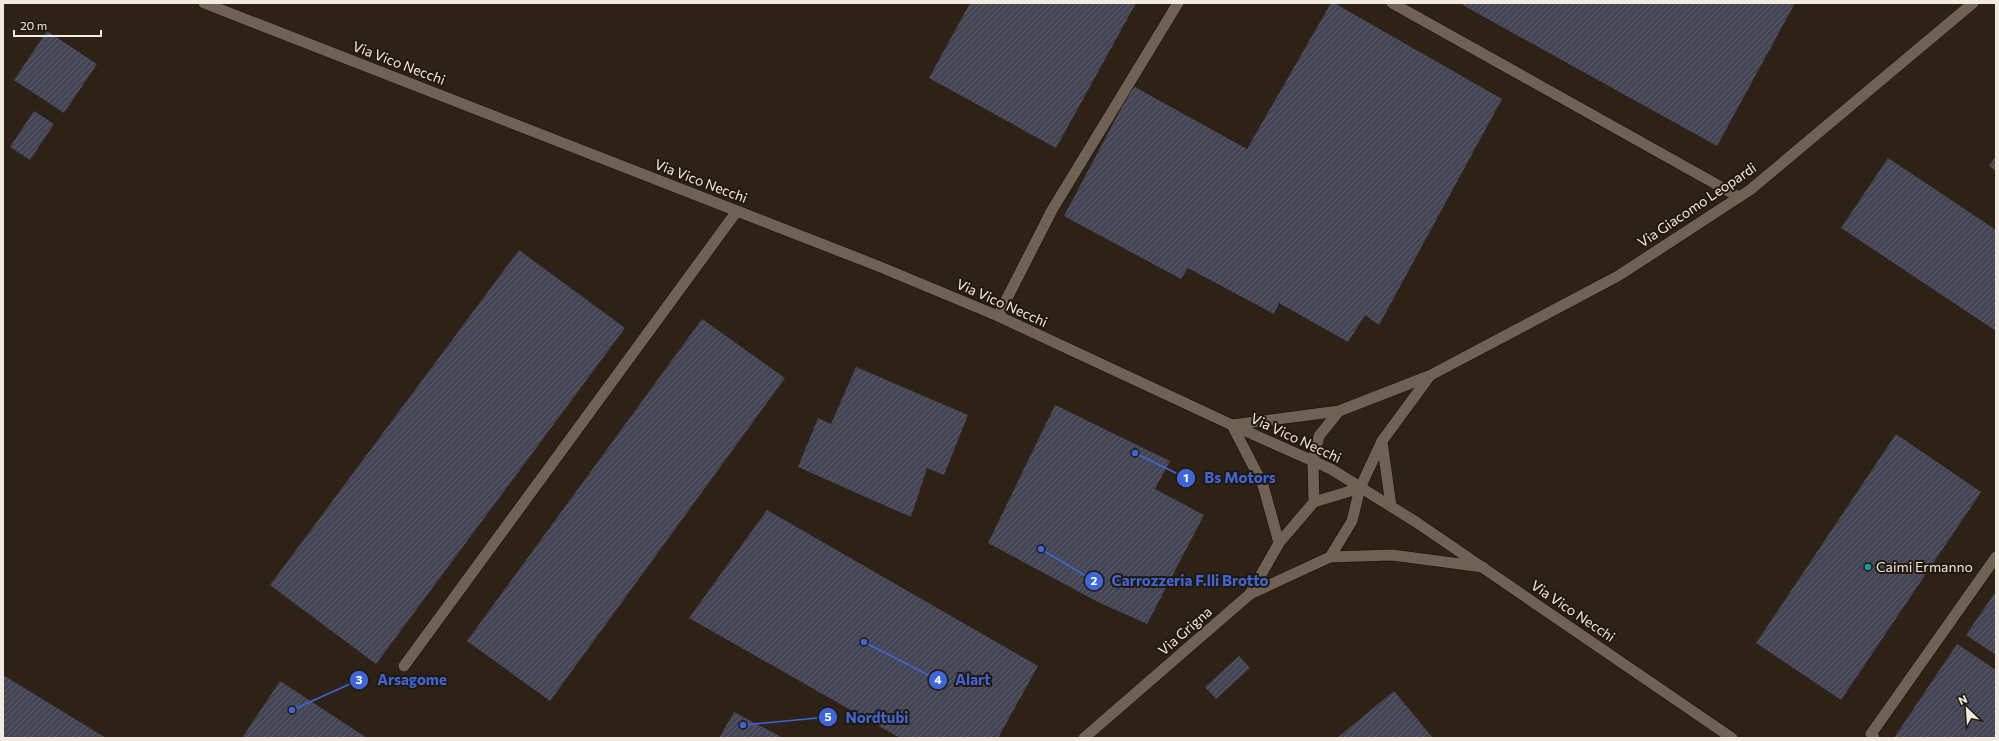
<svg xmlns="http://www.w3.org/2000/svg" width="1999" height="741" font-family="Commissioner,sans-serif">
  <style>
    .building { fill: url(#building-hatch) }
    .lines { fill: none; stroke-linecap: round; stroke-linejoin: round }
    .service-casing { stroke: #150b02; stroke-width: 12 }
    .minor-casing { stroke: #150b02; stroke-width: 12 }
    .tertiary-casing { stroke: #150b02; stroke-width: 12 }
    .service { stroke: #6f6254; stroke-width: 11 }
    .minor { stroke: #6f6254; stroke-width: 11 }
    .tertiary { stroke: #6f6254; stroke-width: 11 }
    .culture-dot { fill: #0f9aa8; stroke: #23180c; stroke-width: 1.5 }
    .labels { text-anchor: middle; stroke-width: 4; stroke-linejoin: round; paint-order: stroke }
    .street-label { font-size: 14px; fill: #f2ebe2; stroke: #23180c }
    .poi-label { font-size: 14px; fill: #f2ebe2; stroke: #23180c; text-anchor: start }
    .leader { fill: none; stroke: #3d66da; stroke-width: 1.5 }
    .callout-dot { fill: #3d66da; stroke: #23180c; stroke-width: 1.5 }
    .mark-label { font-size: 12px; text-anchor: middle; font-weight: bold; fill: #fff }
    .callout-label { font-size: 15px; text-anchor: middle; font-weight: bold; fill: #3d66da; stroke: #23180c; stroke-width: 4; stroke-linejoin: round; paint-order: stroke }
  </style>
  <defs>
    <pattern id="building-hatch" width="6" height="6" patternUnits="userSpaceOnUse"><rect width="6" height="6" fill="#434454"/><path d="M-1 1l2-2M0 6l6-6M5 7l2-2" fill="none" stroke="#5f5f6c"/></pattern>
  </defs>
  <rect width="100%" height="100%" fill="#2d2215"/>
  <g class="building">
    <path d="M 970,3 L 1136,3 L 1056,148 L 929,78 Z"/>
    <path d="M 1331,3 L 1334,3 L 1502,99 L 1379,325 L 1365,315 L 1348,342 L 1279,303 L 1274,314 L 1188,268 L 1181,279 L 1064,216 L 1133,86 L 1247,149 Z"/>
    <path d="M 1459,3 L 1795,3 L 1717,146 Z"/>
    <path d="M 47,31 L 97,64 L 64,113 L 14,80 Z"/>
    <path d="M 34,111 L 54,124 L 30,160 L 10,147 Z"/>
    <path d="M 1996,156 L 1996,171 L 1989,166 Z"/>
    <path d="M 1888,158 L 1996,230 L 1996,331 L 1841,228 Z"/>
    <path d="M 519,250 L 625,328 L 376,664 L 270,585 Z"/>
    <path d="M 702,319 L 785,378 L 550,701 L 467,641 Z"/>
    <path d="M 856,367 L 968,415 L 944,475 L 927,468 L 911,517 L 798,467 L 818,418 L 831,424 Z"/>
    <path d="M 1055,405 L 1170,461 L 1155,489 L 1204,515 L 1147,624 L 1098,602 L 988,543 Z"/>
    <path d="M 1896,434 L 1981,492 L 1841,700 L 1756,643 Z"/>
    <path d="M 767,510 L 1038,666 L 998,738 L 900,738 L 689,618 Z"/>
    <path d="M 1996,591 L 1996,655 L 1966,635 Z"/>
    <path d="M 1957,644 L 1996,670 L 1996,738 L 1894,738 Z"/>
    <path d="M 1239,656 L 1250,668 L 1216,699 L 1205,687 Z"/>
    <path d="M 3,675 L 106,738 L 3,738 Z"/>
    <path d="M 280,681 L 367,738 L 242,738 Z"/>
    <path d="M 1394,691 L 1433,738 L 1337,738 Z"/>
    <path d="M 734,712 L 783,738 L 719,738 Z"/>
  </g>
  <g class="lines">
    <g class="service-casing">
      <g id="service">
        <path d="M 1392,3 L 1739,197"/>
        <path d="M 998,316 L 1052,210 L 1178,3"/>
        <path d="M 404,666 L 737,211"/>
        <path d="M 1874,738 L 1871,734 L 1996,557"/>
      </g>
    </g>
    <g class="minor-casing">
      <g id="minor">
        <path d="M 1314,502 L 1360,488"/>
        <path d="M 1391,506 L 1382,441 L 1429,377"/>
        <path d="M 1279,543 L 1314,502 L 1313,462 L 1319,436 L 1339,411"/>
        <path d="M 1330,557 L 1352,521 L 1360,488 L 1382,441"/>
        <path d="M 1250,594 L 1279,543 L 1263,485 L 1232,425 L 1339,411 L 1429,376 L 1618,276 L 1750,190 L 1973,3"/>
        <path d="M 1084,738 L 1250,594 L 1330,557 L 1392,555 L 1483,567"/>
      </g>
    </g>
    <g class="tertiary-casing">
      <path id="tertiary" d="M 204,3 L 878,266 L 998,316 L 1232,425 L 1331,469 L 1416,522 L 1732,738"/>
    </g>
    <use href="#service" class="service"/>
    <use href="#minor" class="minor"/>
    <use href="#tertiary" class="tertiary"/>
  </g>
  <circle class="culture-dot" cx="1868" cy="567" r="4"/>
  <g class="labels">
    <g class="street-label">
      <text transform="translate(399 63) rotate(21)" y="5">Via Vico Necchi</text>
      <text transform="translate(701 181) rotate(21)" y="5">Via Vico Necchi</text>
      <text transform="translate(1697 205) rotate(-34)" y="5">Via Giacomo Leopardi</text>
      <text transform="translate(1002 303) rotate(24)" y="5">Via Vico Necchi</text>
      <text transform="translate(1296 438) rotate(25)" y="5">Via Vico Necchi</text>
      <text transform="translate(1573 611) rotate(34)" y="5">Via Vico Necchi</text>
      <text transform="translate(1185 631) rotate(-41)" y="5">Via Grigna</text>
    </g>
    <g class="poi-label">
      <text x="1876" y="572">Caimi Ermanno</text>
    </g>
  </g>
  <path class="leader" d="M1135 453L1186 478M1041 549L1094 581M292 710L359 680M864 642L938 680M743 725L828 717"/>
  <g class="callout-dot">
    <circle cx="1135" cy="453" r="4"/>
    <circle cx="1041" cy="549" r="4"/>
    <circle cx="292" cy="710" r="4"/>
    <circle cx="864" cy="642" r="4"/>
    <circle cx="743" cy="725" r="4"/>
    <circle cx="1186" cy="478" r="10"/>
    <circle cx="1094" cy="581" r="10"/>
    <circle cx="359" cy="680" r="10"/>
    <circle cx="938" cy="680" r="10"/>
    <circle cx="828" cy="717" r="10"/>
  </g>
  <g class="mark-label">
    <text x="1186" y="482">1</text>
    <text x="1094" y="585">2</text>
    <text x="359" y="684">3</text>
    <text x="938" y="684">4</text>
    <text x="828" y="721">5</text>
  </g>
  <g class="callout-label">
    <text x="1240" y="483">Bs Motors</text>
    <text x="1190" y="586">Carrozzeria F.lli Brotto</text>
    <text x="412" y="685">Arsagome</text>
    <text x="973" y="685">Alart</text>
    <text x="877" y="723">Nordtubi</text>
  </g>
  <rect width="1999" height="741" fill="none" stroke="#f2ebe2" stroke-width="8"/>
  <g transform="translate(1967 709) rotate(335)" stroke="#23180c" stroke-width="3" paint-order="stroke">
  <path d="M0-3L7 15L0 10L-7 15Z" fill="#f2ebe2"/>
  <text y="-6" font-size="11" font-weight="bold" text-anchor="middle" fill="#f2ebe2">N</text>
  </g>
  <path d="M14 30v6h87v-6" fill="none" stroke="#f2ebe2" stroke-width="2"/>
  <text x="20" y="30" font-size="12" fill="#f2ebe2" stroke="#23180c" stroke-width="3" paint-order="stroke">20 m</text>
</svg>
